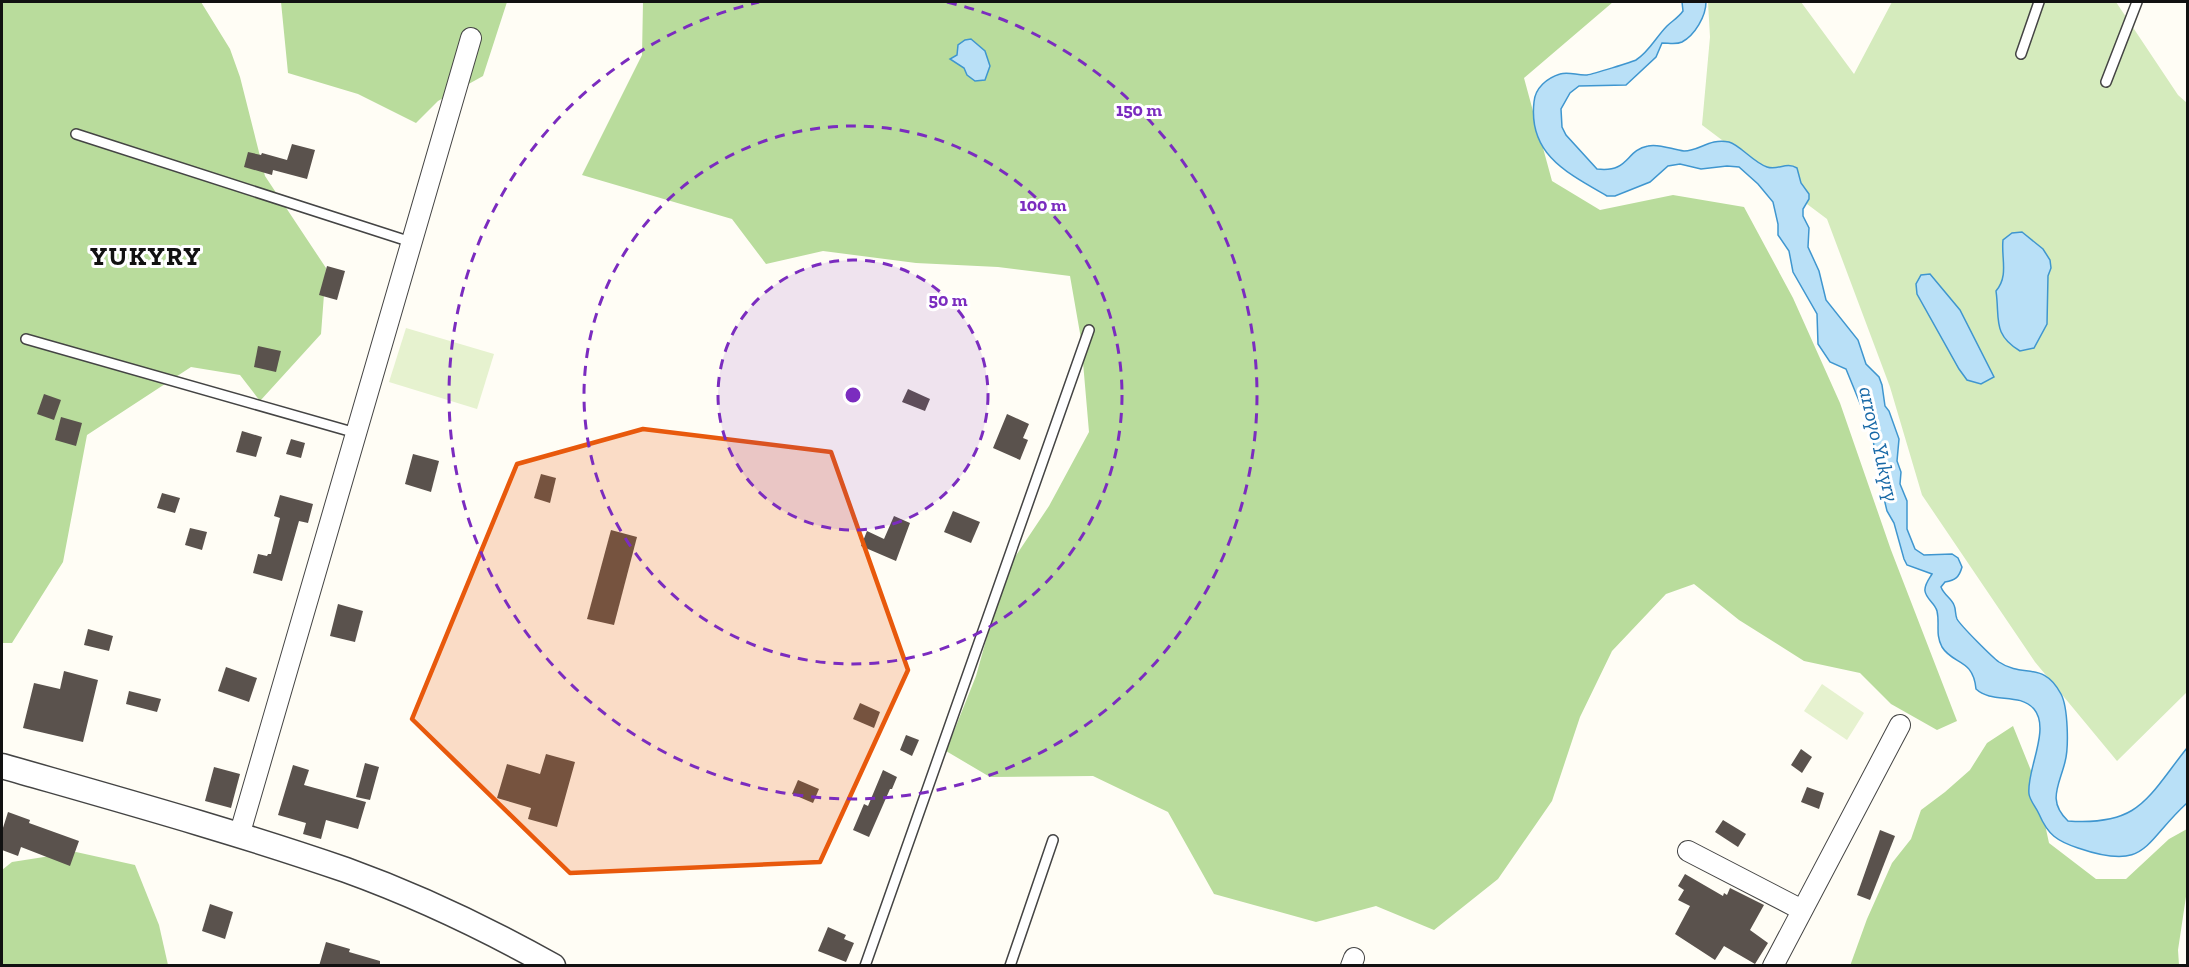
<svg xmlns="http://www.w3.org/2000/svg" width="2189" height="967" font-family="'Zilla Slab',serif">
  <style>
    .green { fill: #d5ebbd }
    .forest { fill: #b9dc9c }
    .pitch { fill: #e6f2cf }
    .water { fill: #b9e0f7; stroke: #3f96cf; stroke-width: 1.5 }
    .building { fill: #5a524d }
    .lines { fill: none; stroke-linecap: round; stroke-linejoin: round }
    .service-casing { stroke: #444; stroke-width: 12 }
    .minor-casing { stroke: #444; stroke-width: 22 }
    .tertiary-casing { stroke: #444; stroke-width: 27 }
    .service { stroke: #fff; stroke-width: 9 }
    .minor { stroke: #fff; stroke-width: 20 }
    .tertiary { stroke: #fff; stroke-width: 24 }
    .marked { fill: #e8590c; fill-opacity: 0.2; stroke: #e8590c; stroke-width: 4.5; stroke-linejoin: round }
    .ring { fill: none; stroke: #7b2cbf; stroke-width: 3; stroke-dasharray: 10 8 }
    .labels { text-anchor: middle; stroke-width: 6; stroke-linejoin: round; paint-order: stroke }
    .water-label { font-size: 21px; font-style: italic; fill: #1768a6; stroke: #fff }
    .district-label { font-size: 26px; font-weight: bold; letter-spacing: 1.5px; fill: #111; stroke: #fff }
    .centre { fill: #7b2cbf; stroke: #fff; stroke-width: 3 }
    .ring-label { font-size: 18px; text-anchor: middle; font-weight: bold; fill: #7b2cbf; stroke: #fff; stroke-width: 6; stroke-linejoin: round; paint-order: stroke }
  </style>
  <rect width="100%" height="100%" fill="#fffdf5"/>
  <path class="green" d="M 1708,2 L 1801,2 L 1854,74 L 1892,2 L 2116,2 L 2178,95 L 2187,103 L 2187,692 L 2117,761 L 2035,662 L 1922,495 L 1890,387 L 1827,219 L 1702,125 L 1710,37 Z"/>
  <g class="forest">
    <path d="M 2,2 L 201,2 L 230,49 L 240,77 L 265,176 L 326,268 L 321,334 L 260,401 L 240,375 L 191,367 L 87,435 L 63,562 L 12,643 L 2,643 Z"/>
    <path d="M 281,2 L 507,2 L 483,76 L 438,101 L 416,123 L 358,94 L 288,73 Z"/>
    <path d="M 643,2 L 1613,2 L 1524,78 L 1552,181 L 1600,210 L 1673,195 L 1744,207 L 1793,298 L 1840,403 L 1891,550 L 1957,721 L 1937,730 L 1891,704 L 1860,673 L 1804,661 L 1739,620 L 1694,584 L 1666,594 L 1612,651 L 1580,717 L 1552,801 L 1498,879 L 1434,930 L 1376,906 L 1316,922 L 1214,894 L 1168,812 L 1093,776 L 990,777 L 946,751 L 976,676 L 1005,572 L 1049,506 L 1089,432 L 1081,339 L 1070,276 L 998,267 L 916,263 L 823,251 L 766,264 L 732,219 L 582,175 L 642,55 Z"/>
    <path d="M 2013,726 L 2036,783 L 2049,843 L 2096,879 L 2126,879 L 2169,839 L 2187,829 L 2187,890 L 2178,950 L 2179,965 L 1850,966 L 1867,919 L 1892,863 L 1911,839 L 1921,810 L 1945,792 L 1970,770 L 1987,743 Z"/>
    <path d="M 76,852 L 135,865 L 159,925 L 168,965 L 2,966 L 2,870 L 12,862 Z"/>
  </g>
  <g class="pitch">
    <path d="M 406,328 L 494,354 L 477,409 L 389,382 Z"/>
    <path d="M 1822,684 L 1864,713 L 1847,740 L 1804,711 Z"/>
  </g>
  <g class="water">
    <path d="M 1682,2 L 1706,2 C 1706,16 1695,35 1682,42 C 1676,45 1669,43 1662,43 L 1656,57 L 1626,85 L 1579,86 L 1570,93 L 1561,109 L 1562,127 L 1566,135 L 1597,169 C 1630,173 1625,150 1648,146 C 1659,143 1673,150 1684,151 C 1700,151 1709,138 1729,142 C 1740,145 1753,162 1767,167 C 1778,171 1786,161 1797,168 L 1801,183 L 1809,194 L 1809,199 L 1803,209 L 1803,216 L 1809,228 L 1808,247 L 1819,271 L 1826,300 L 1858,340 L 1866,364 L 1879,377 L 1882,385 L 1885,406 L 1889,411 L 1899,439 L 1897,461 L 1901,472 L 1900,484 L 1907,501 L 1907,529 L 1915,549 L 1924,555 L 1952,554 L 1958,558 L 1962,567 C 1959,578 1955,580 1945,582 L 1941,587 C 1944,595 1951,598 1954,605 C 1956,609 1955,615 1957,619 C 1961,626 1992,657 1999,662 C 2024,679 2043,660 2061,694 C 2068,707 2069,747 2065,762 C 2059,786 2047,801 2068,821 C 2140,826 2147,798 2187,748 L 2187,803 C 2143,843 2148,872 2078,848 C 2057,841 2048,835 2039,814 C 2036,807 2030,801 2029,794 C 2026,771 2051,729 2034,709 C 2019,692 1992,704 1976,689 C 1973,658 1953,665 1942,647 C 1935,634 1940,624 1937,611 C 1935,603 1926,599 1925,591 C 1924,585 1929,579 1932,574 L 1907,565 L 1904,559 L 1894,523 L 1887,511 L 1875,461 L 1873,435 L 1846,369 L 1830,362 L 1818,344 L 1817,314 L 1793,272 L 1789,251 L 1778,235 L 1778,224 L 1773,202 L 1758,184 L 1739,167 L 1727,166 L 1701,169 L 1680,164 L 1668,166 L 1650,182 L 1615,196 L 1607,196 C 1567,173 1528,154 1534,102 C 1535,88 1547,78 1560,74 C 1569,71 1578,76 1587,75 C 1593,74 1632,62 1636,60 C 1649,52 1656,37 1667,26 C 1672,21 1678,18 1683,11 Z"/>
    <path d="M 971,39 L 985,51 L 990,66 L 985,80 L 975,81 L 967,75 L 964,68 L 950,59 L 957,55 L 958,45 L 965,40 Z"/>
    <path d="M 2022,232 L 2043,249 L 2050,260 L 2051,268 L 2048,276 L 2047,324 L 2034,348 L 2020,351 C 1992,334 2000,319 1996,291 C 2009,276 2001,258 2003,240 L 2012,233 Z"/>
    <path d="M 1930,274 L 1960,310 L 1994,377 L 1981,384 L 1967,380 L 1959,369 L 1917,294 L 1916,284 L 1921,275 Z"/>
  </g>
  <g class="building">
    <path d="M 292,144 L 315,150 L 307,179 L 273,170 L 272,175 L 244,167 L 248,152 L 261,155 L 262,153 L 287,160 Z"/>
    <path d="M 327,266 L 345,271 L 337,300 L 319,295 Z"/>
    <path d="M 258,346 L 281,351 L 276,372 L 254,367 Z"/>
    <path d="M 908,389 L 930,399 L 925,411 L 902,402 Z"/>
    <path d="M 44,394 L 61,400 L 54,420 L 37,414 Z"/>
    <path d="M 1007,414 L 1029,424 L 1023,438 L 1028,440 L 1020,460 L 993,448 Z"/>
    <path d="M 61,417 L 82,423 L 76,446 L 55,440 Z"/>
    <path d="M 242,431 L 262,437 L 256,457 L 236,452 Z"/>
    <path d="M 291,439 L 305,443 L 301,458 L 286,454 Z"/>
    <path d="M 413,454 L 439,461 L 431,492 L 405,484 Z"/>
    <path d="M 541,474 L 556,478 L 550,503 L 534,498 Z"/>
    <path d="M 162,493 L 180,498 L 175,513 L 157,508 Z"/>
    <path d="M 280,495 L 313,504 L 308,523 L 299,521 L 282,581 L 253,573 L 258,554 L 267,556 L 268,554 L 271,554 L 280,518 L 274,516 Z"/>
    <path d="M 953,511 L 980,522 L 971,543 L 944,532 Z"/>
    <path d="M 894,516 L 910,523 L 896,561 L 861,546 L 867,531 L 884,539 Z"/>
    <path d="M 190,528 L 207,532 L 202,550 L 185,545 Z"/>
    <path d="M 611,530 L 637,537 L 614,625 L 587,619 Z"/>
    <path d="M 338,604 L 363,611 L 355,642 L 330,636 Z"/>
    <path d="M 88,629 L 113,636 L 109,651 L 84,645 Z"/>
    <path d="M 226,667 L 257,678 L 249,702 L 218,691 Z"/>
    <path d="M 64,671 L 98,680 L 83,742 L 23,728 L 34,683 L 60,689 Z"/>
    <path d="M 129,691 L 161,699 L 157,712 L 126,704 Z"/>
    <path d="M 860,703 L 880,712 L 874,728 L 853,719 Z"/>
    <path d="M 906,735 L 919,740 L 912,756 L 900,750 Z"/>
    <path d="M 1801,749 L 1812,757 L 1802,773 L 1791,765 Z"/>
    <path d="M 546,754 L 575,762 L 557,827 L 528,819 L 531,808 L 497,798 L 507,764 L 540,774 Z"/>
    <path d="M 365,763 L 379,767 L 370,800 L 356,797 Z"/>
    <path d="M 293,765 L 309,770 L 304,785 L 366,802 L 358,829 L 326,820 L 321,839 L 303,834 L 306,823 L 278,815 Z"/>
    <path d="M 214,767 L 240,774 L 231,808 L 205,801 Z"/>
    <path d="M 883,770 L 897,777 L 892,789 L 890,789 L 869,837 L 853,830 L 864,804 L 868,806 Z"/>
    <path d="M 798,780 L 819,789 L 813,803 L 792,794 Z"/>
    <path d="M 1807,787 L 1824,793 L 1819,809 L 1801,802 Z"/>
    <path d="M 8,812 L 30,820 L 29,823 L 79,841 L 70,866 L 21,847 L 18,856 L 2,850 L 2,831 Z"/>
    <path d="M 1723,820 L 1746,834 L 1738,847 L 1715,832 Z"/>
    <path d="M 1880,830 L 1895,836 L 1870,900 L 1857,895 Z"/>
    <path d="M 1685,874 L 1723,896 L 1724,893 L 1727,895 L 1730,888 L 1764,905 L 1750,930 L 1768,943 L 1755,964 L 1724,946 L 1715,960 L 1675,934 L 1690,906 L 1678,900 L 1684,890 L 1678,886 Z"/>
    <path d="M 210,904 L 233,912 L 225,939 L 202,931 Z"/>
    <path d="M 828,927 L 846,935 L 844,939 L 854,943 L 846,962 L 818,951 Z"/>
    <path d="M 326,942 L 350,949 L 349,952 L 380,961 L 380,966 L 319,966 Z"/>
  </g>
  <g class="lines">
    <g class="service-casing">
      <g id="service">
        <path d="M 2021,54 L 2039,2"/>
        <path d="M 2106,82 L 2137,2"/>
        <path d="M 76,134 L 411,242"/>
        <path d="M 26,339 L 356,433"/>
        <path d="M 865,966 L 1089,330"/>
        <path d="M 1010,966 L 1053,840"/>
      </g>
    </g>
    <g class="minor-casing">
      <g id="minor">
        <path d="M 239,836 L 471,38"/>
        <path d="M 1688,851 L 1802,910"/>
        <path d="M 1351,966 L 1354,958"/>
        <path d="M 1773,966 L 1900,725"/>
      </g>
    </g>
    <g class="tertiary-casing">
      <path id="tertiary" d="M 2,766 C 117,799 233,831 346,870 C 418,896 487,929 553,966"/>
    </g>
    <use href="#service" class="service"/>
    <use href="#minor" class="minor"/>
    <use href="#tertiary" class="tertiary"/>
  </g>
  <path class="marked" d="M 643,429 L 831,452 L 908,670 L 820,862 L 570,873 L 412,719 L 517,464 Z"/>
  <circle cx="853" cy="395" r="135" fill="#7b2cbf" fill-opacity=".12"/>
  <g class="ring">
    <circle cx="853" cy="395" r="135"/>
    <circle cx="853" cy="395" r="269"/>
    <path d="M947 2A404 404 0 1 1 759 2"/>
  </g>
  <g class="labels">
    <g class="water-label">
      <text transform="translate(1879 444) rotate(77)" y="7">arroyo Yukyry</text>
    </g>
    <g class="district-label">
      <text x="146" y="265">YUKYRY</text>
    </g>
  </g>
  <circle cx="853" cy="395" r="9" class="centre"/>
  <g class="ring-label">
    <text x="1139" y="116">150 m</text>
    <text x="1043" y="211">100 m</text>
    <text x="948" y="306">50 m</text>
  </g>
  <rect width="2189" height="967" fill="none" stroke="#111111" stroke-width="6"/>
</svg>
